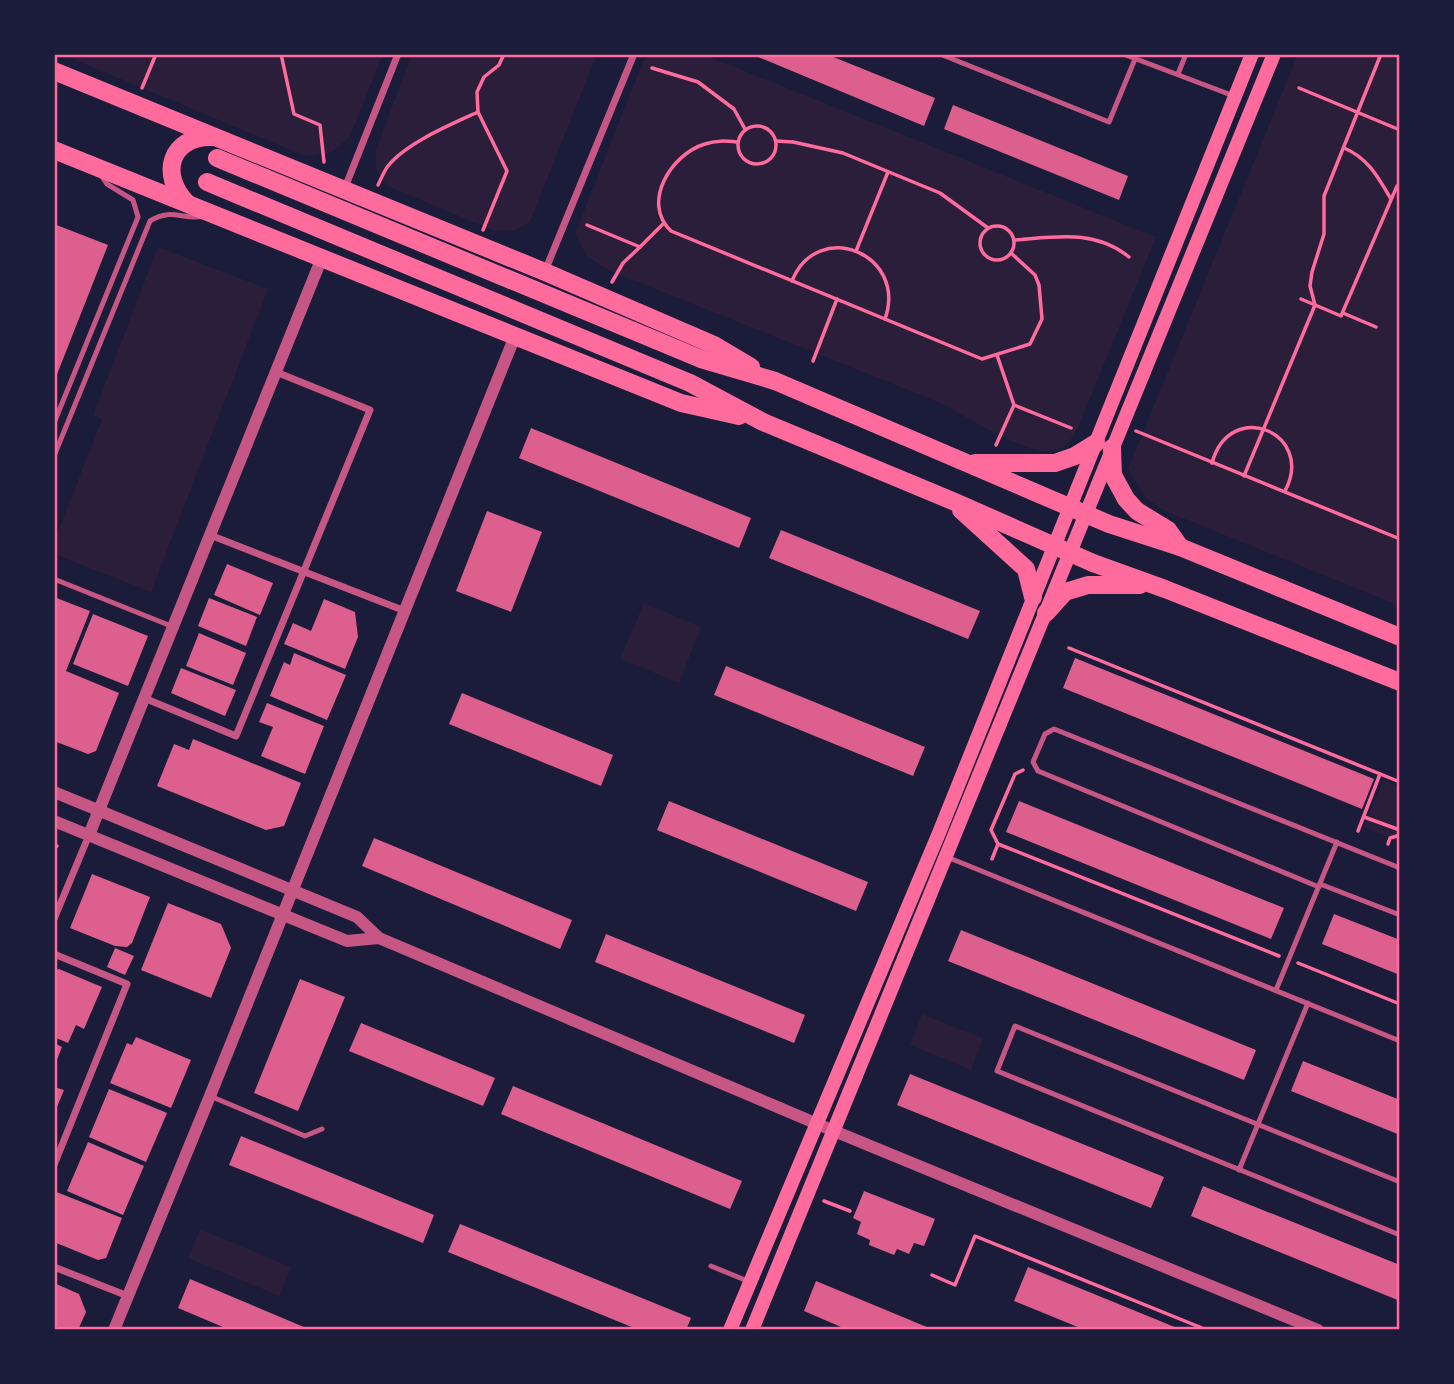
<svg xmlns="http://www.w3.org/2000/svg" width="1454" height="1384" font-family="'Source Serif 4',serif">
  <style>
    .green { fill: #2a1e3b }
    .building { fill: #dd5f8e }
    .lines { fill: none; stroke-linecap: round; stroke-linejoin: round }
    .path { stroke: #ff6b9d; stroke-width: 3.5 }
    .service { stroke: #c65784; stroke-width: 5 }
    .minor { stroke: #c65784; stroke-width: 7 }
    .tertiary { stroke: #c65784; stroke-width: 12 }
    .secondary { stroke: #ff6b9d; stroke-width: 14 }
    .primary { stroke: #ff6b9d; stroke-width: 18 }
    .neatline { fill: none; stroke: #ff6b9d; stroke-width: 2.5 }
  </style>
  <rect width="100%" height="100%" fill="#1b1b3a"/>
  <g class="green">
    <path d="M 61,54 L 383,54 L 350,137 L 332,152 L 305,156 Z"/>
    <path d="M 412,54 L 597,54 L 530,222 L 513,231 L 495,231 L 387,186 L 376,169 L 376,149 Z"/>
    <path d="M 646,54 L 703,54 L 1156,237 L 1082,418 C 1076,431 1070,447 1055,451 C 1030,457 966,417 943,404 L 610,271 L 587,256 L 575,234 Z"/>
    <path d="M 1298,54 L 1400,54 L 1400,606 L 1163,510 L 1145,497 L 1128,469 Z"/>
    <path d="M 158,247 L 268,289 L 151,592 L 54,554 L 54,542 L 102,419 L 93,415 Z"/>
    <path d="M 644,603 L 701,627 L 679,683 L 620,659 Z"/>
    <path d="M 1383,780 L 1400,787 L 1400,842 L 1364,827 Z"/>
    <path d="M 922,1014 L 983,1038 L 971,1070 L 910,1045 Z"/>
    <path d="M 200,1229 L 291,1267 L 279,1296 L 188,1258 Z"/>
  </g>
  <g class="building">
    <path d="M 751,54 L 826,54 L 935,98 L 924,126 Z"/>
    <path d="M 953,105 L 1128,176 L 1119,200 L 944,129 Z"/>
    <path d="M 54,224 L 108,245 L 54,382 Z"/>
    <path d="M 531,428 L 751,518 L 739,548 L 519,458 Z"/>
    <path d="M 487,511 L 542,532 L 511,612 L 456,591 Z"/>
    <path d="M 781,530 L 980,611 L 968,639 L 769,558 Z"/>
    <path d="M 227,564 L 273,583 L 260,615 L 214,595 Z"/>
    <path d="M 54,597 L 90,611 L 66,671 L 119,693 L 96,751 L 88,754 L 54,741 Z"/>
    <path d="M 209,598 L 257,617 L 246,646 L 198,626 Z"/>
    <path d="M 324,599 L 355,612 L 358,637 L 345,669 L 284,644 L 293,623 L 311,631 Z"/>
    <path d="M 93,614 L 148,636 L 128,686 L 73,664 Z"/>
    <path d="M 199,633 L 246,653 L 233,685 L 186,666 Z"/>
    <path d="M 294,653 L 346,675 L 327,720 L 270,696 L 284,662 L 290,665 Z"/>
    <path d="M 1075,658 L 1374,779 L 1362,809 L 1063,688 Z"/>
    <path d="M 726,666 L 925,747 L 913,776 L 714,695 Z"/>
    <path d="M 181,668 L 236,690 L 225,716 L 171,693 Z"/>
    <path d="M 462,693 L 613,755 L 601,786 L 449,724 Z"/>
    <path d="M 267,703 L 324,726 L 305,774 L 261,756 L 273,727 L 259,722 Z"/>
    <path d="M 193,739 L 301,783 L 284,826 L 266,830 L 157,786 L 174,744 L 189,750 Z"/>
    <path d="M 669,801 L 868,882 L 856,911 L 657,830 Z"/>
    <path d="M 1019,801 L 1284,908 L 1271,939 L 1006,832 Z"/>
    <path d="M 374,838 L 572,920 L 560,949 L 362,866 Z"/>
    <path d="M 92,874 L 150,897 L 132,943 L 127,947 L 115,946 L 70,928 Z"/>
    <path d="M 168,903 L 221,924 L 231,948 L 211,998 L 141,970 Z"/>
    <path d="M 1334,914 L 1400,940 L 1400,975 L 1322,944 Z"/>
    <path d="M 961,930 L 1256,1050 L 1244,1080 L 948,961 Z"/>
    <path d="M 606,934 L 805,1015 L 794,1043 L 595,962 Z"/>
    <path d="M 115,948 L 134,956 L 125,975 L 107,967 Z"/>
    <path d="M 59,969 L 102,987 L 84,1029 L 76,1025 L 68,1043 L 54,1037 L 54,971 Z"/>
    <path d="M 300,979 L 345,997 L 298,1111 L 254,1093 Z"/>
    <path d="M 361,1023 L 495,1078 L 483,1106 L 349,1051 Z"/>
    <path d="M 136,1037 L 191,1060 L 171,1108 L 110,1083 L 127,1043 L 132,1045 Z"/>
    <path d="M 54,1043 L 62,1047 L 54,1067 Z"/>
    <path d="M 1303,1061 L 1400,1100 L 1400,1135 L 1291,1091 Z"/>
    <path d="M 910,1074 L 1164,1177 L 1151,1208 L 897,1105 Z"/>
    <path d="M 513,1086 L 742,1181 L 730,1209 L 501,1114 Z"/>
    <path d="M 54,1087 L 64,1090 L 54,1114 Z"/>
    <path d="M 109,1089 L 167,1113 L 146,1162 L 89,1137 Z"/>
    <path d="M 241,1136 L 434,1215 L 423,1243 L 229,1165 Z"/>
    <path d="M 88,1142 L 144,1166 L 123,1215 L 67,1191 Z"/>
    <path d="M 1203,1186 L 1400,1265 L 1400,1301 L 1191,1216 Z"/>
    <path d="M 54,1191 L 122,1218 L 106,1258 L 98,1260 L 54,1242 Z"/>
    <path d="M 864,1191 L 935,1219 L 924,1246 L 914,1243 L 909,1254 L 897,1249 L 894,1255 L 869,1245 L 870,1240 L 857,1234 L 861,1222 L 853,1218 Z"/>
    <path d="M 460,1224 L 691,1318 L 686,1330 L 639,1330 L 448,1252 Z"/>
    <path d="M 1028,1267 L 1182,1330 L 1085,1330 L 1014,1301 Z"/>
    <path d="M 190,1279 L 311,1330 L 230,1330 L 178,1308 Z"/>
    <path d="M 816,1281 L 934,1330 L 848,1330 L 804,1311 Z"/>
    <path d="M 54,1283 L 79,1294 L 86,1312 L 78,1330 L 54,1330 Z"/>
  </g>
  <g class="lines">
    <g class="path">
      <path d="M 281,54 L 294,114 L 320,125 L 324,162"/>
      <path d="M 652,68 L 698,82 L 734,109 L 745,129"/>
      <path d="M 142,88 L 156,54"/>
      <path d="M 1299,88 L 1400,130"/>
      <circle cx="757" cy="145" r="19"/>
      <path d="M 776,141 L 793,142 L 843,153 L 918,184 L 940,193 L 988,228"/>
      <path d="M 738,142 C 726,141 716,140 705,144 C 671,154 641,203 671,231 L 982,359 L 1030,344 L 1042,319 L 1039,285 L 1035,275 L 1011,253"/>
      <path d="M 1344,148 C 1368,158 1378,177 1391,199"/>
      <path d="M 378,185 C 381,179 384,171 388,166 C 406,143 452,124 478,112"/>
      <path d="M 587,225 L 640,247 L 663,224"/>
      <circle cx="997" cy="243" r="17"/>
      <path d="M 483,230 L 507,171 L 478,112 L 477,92 L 484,77 L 499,65 L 504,54"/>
      <path d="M 1015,240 C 1055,237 1095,229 1129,257"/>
      <path d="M 856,251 L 888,172"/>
      <path d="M 792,281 C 817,218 908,253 885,319"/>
      <path d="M 612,282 L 623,263 L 640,247"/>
      <path d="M 1301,299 L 1341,316 L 1397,186 L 1400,187"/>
      <path d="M 1343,313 L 1376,327"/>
      <path d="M 813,361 L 837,299"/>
      <path d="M 1014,405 L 1071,428"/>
      <path d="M 1136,431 L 1400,539"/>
      <path d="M 996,445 L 1014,405 L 997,355"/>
      <path d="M 1212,463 C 1230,397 1316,433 1285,491"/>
      <path d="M 1244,476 L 1315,305 L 1310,286 L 1312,272 L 1324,234 L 1324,196 L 1381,54"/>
      <path d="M 1069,648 L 1400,782"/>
      <path d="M 1364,817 L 1400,830"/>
      <path d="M 1358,831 L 1380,774"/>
      <path d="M 998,844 L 1279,956"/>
      <path d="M 1388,844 L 1390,838 L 1400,835"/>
      <path d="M 54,848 L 57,846"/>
      <path d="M 992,859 L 998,844 L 991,830 L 1015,774 L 1023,770"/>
      <path d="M 1298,963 L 1400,1004"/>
      <path d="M 824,1201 L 850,1211"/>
      <path d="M 932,1275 L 955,1285 L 975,1236 L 1207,1330"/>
    </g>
    <g class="service">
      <path d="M 940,54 L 1109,122 L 1135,59"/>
      <path d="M 1123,54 L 1234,96"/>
      <path d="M 1178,74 L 1186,54"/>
      <path d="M 54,423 L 138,217 L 133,200 L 107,184 L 101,175"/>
      <path d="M 54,456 L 150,221 C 173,207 182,221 205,216"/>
      <path d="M 54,579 L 171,626"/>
      <path d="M 947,857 L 1400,1041"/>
      <path d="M 1320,884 L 1400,915"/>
      <path d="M 1319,887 L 1038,771 L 1033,762 L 1045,734 L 1054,729 L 1400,868"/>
      <path d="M 1276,990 L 1337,842"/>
      <path d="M 210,1096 L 305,1136 L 322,1129"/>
      <path d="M 1239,1170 L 1308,1003"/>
      <path d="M 1400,1182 L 1015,1026 L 997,1071 L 1400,1235"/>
      <path d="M 711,1266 L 750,1282"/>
    </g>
    <g class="minor">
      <path d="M 344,190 L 398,54"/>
      <path d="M 545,271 L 634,54"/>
      <path d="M 210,535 L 405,611"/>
      <path d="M 144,698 L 236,736 L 370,410 L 276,372"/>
      <path d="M 54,919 L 89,835"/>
      <path d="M 54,954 L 127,984 L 54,1165"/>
      <path d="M 54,1267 L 128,1296"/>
    </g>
    <g class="tertiary">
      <path d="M 54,792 L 357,917 L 379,938 L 834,1131 L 1318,1330"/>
      <path d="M 54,821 L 347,941 L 379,938"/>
      <path d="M 89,835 L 321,260"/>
      <path d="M 114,1330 L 210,1096 L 515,336"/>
    </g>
    <g class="secondary">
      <path d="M 730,1330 L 939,833 L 1252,54"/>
      <path d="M 752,1330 L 1274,54"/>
    </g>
    <g class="primary">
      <path d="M 54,71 L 545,272 L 714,345 L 751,367"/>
      <path d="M 54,150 L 681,403 L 739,416"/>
      <path d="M 217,158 L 701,359 L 775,381 L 1109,524 L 1180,547 L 1400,637"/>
      <path d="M 207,182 L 690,383 L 763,422 L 955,502 L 1093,563 L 1165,589 L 1400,682"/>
      <path d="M 187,203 C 159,175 170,136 212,137"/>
      <path d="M 1112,448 L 1113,475 L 1126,499 L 1137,511 L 1168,530 L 1180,547"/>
      <path d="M 975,463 L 1055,463 L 1075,456 L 1096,443"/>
      <path d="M 961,510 L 1026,569 L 1033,597"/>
      <path d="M 1046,613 L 1065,592 L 1088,585 L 1140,585"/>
    </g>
  </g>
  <rect width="1454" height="1384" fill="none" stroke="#1b1b3a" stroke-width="112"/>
  <rect x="56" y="56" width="1342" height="1272" class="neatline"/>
</svg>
